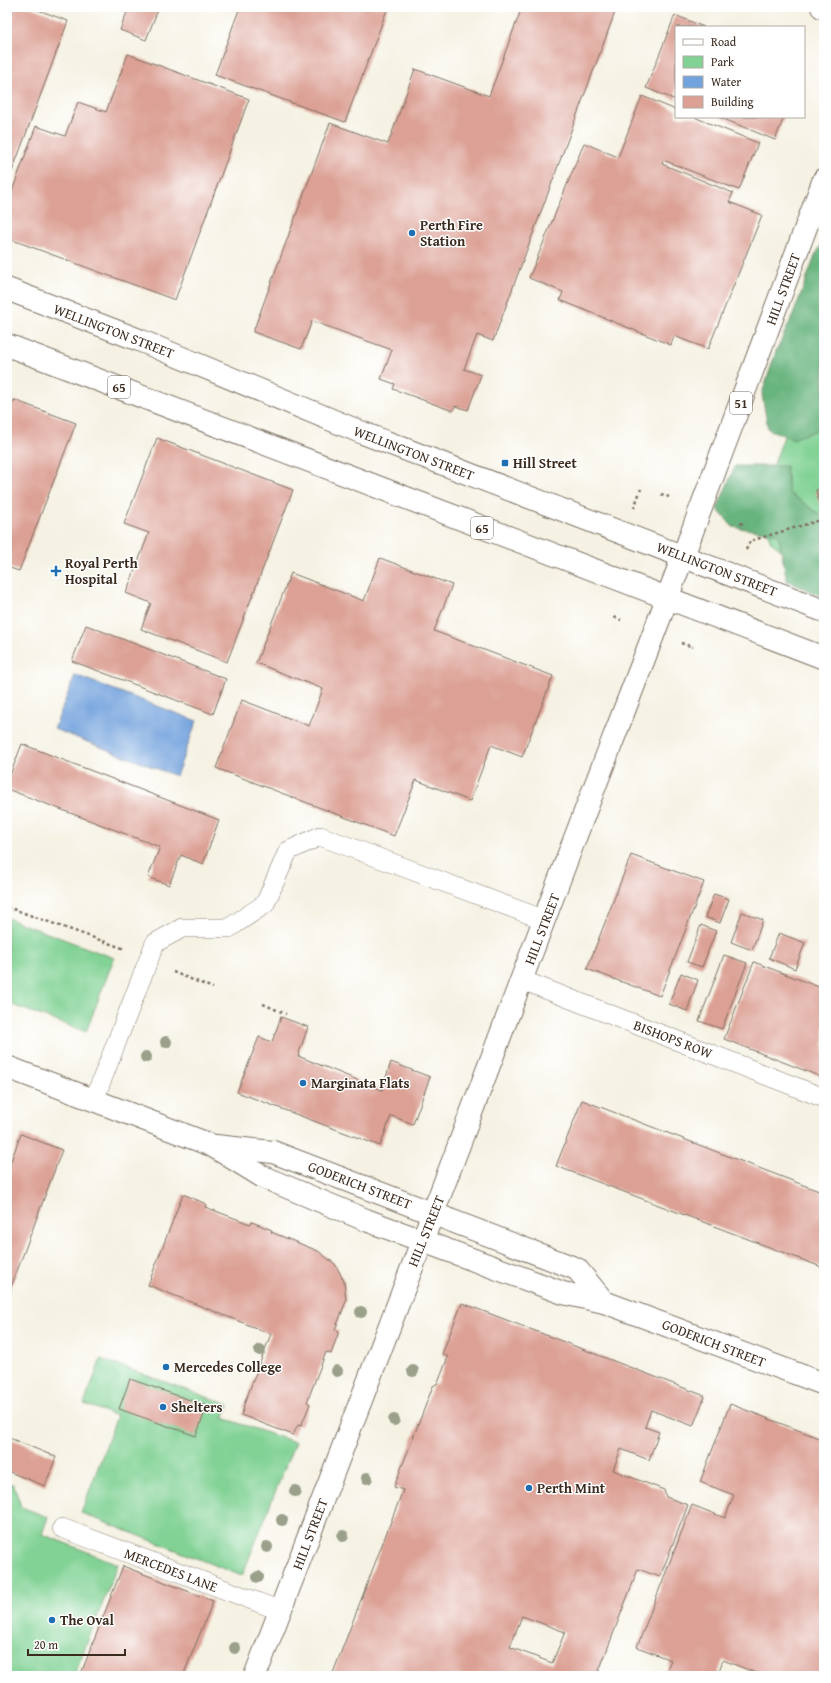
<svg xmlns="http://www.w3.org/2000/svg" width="831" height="1683" font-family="'Gentium Book Plus',serif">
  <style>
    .green { fill: #81d294; stroke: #5e7e59 }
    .forest { fill: #68b47e; stroke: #526f4e }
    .water { fill: #73a3dd; stroke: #57667e }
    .building { fill: #dca094; fill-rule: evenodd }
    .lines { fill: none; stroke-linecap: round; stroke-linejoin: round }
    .service-casing { stroke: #7c7063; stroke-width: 20 }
    .minor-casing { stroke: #7c7063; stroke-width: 24 }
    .tertiary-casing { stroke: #7c7063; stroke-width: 24 }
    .secondary-casing { stroke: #7c7063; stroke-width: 24 }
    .primary-casing { stroke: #7c7063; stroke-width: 24 }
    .path { stroke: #7c7063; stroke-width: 2.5; stroke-dasharray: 3 3; stroke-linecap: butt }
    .service { stroke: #fff; stroke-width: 19 }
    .minor { stroke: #fff; stroke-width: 22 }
    .tertiary { stroke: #fff; stroke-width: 22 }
    .secondary { stroke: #fff; stroke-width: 22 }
    .primary { stroke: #fff; stroke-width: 22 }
    .tree { fill: #9aa08a }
    .poi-dot { fill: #1f6fb2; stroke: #fff; stroke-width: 1.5 }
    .labels { text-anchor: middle; stroke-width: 3; stroke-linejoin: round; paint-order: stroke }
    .shield { fill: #fff; stroke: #766a62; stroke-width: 1 }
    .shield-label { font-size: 13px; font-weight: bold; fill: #3b2a1e }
    .poi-label { font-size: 14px; font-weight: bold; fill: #3b2a1e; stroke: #fff; text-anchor: start }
    .street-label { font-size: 14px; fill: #3b2a1e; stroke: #fff }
  </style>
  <rect width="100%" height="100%" fill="#fff"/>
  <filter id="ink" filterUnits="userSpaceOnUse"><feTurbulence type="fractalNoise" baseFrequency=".025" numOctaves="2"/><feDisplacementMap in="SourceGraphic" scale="8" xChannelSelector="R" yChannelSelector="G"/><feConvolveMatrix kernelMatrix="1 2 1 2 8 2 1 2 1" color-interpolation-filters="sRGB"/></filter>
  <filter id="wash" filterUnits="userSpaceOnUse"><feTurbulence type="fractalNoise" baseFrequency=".012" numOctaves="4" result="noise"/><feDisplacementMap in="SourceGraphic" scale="16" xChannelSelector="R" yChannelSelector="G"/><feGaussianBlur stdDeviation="0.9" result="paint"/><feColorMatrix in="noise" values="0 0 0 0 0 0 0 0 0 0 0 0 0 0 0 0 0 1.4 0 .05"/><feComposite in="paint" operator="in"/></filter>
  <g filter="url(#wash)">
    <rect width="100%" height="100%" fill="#f5f2e3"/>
    <g class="green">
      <path d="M 824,329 L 824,572 L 794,561 L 771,542 L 760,512 L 776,458 Z"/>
      <path d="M 7,918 L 114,958 L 86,1032 L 7,1003 Z"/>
      <path d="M 101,1359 L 229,1405 L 223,1418 L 295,1442 L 242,1576 L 81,1513 L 117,1416 L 84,1404 Z"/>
      <path d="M 7,1482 L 14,1485 L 21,1507 L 48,1517 L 42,1534 L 118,1564 L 74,1676 L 7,1676 Z"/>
    </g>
    <g class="forest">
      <path d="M 824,240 L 824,425 L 823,428 L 793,439 L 768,429 L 762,394 L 776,351 L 793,315 L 815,256 Z"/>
      <path d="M 735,466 L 786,466 L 789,493 L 824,517 L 824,597 L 787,581 L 778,534 L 733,527 L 717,509 Z"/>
    </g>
    <path class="water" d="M 75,675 L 197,721 L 176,776 L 54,729 Z"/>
    <g id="blocks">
      <g class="building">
        <path d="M 7,7 L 30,7 L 68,21 L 7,185 Z"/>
        <path d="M 129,7 L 159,7 L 146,40 L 120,30 Z"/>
        <path d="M 240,7 L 388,7 L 345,122 L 215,75 Z"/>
        <path d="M 522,7 L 617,7 L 493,341 L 477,335 L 464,369 L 481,375 L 468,410 L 455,406 L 453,411 L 393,389 L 395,384 L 381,379 L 392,350 L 312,321 L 301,349 L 253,332 L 330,123 L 388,144 L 415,69 L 489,96 Z"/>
        <path d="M 675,15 L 704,27 L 676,27 L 676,100 L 646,88 Z"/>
        <path d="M 128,54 L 249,99 L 175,300 L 7,238 L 7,205 L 36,126 L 65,136 L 78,102 L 106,112 Z"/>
        <path d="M 642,96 L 676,110 L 676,117 L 694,117 L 758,143 L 739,190 L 663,160 L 662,164 L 733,193 L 729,202 L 762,215 L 708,349 L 674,336 L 671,345 L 560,300 L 563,292 L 529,278 L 584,143 L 618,157 Z"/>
        <path d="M 719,117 L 784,117 L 775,140 Z"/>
        <path d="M 14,400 L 76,423 L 19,571 L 7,567 L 7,418 Z"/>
        <path d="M 157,438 L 293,490 L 227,662 L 141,629 L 151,603 L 126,593 L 149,533 L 124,524 Z"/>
        <path d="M 824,488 L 824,502 L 819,503 L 816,490 Z"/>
        <path d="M 380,558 L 452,585 L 434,631 L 553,676 L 522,757 L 491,745 L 470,801 L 416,780 L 394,836 L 216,768 L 242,700 L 309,726 L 323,689 L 256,663 L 291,573 L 364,601 Z"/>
        <path d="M 86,625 L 226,679 L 213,714 L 72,661 Z"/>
        <path d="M 22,744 L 219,820 L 203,864 L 181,855 L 169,885 L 148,877 L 160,847 L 7,789 L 7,783 Z"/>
        <path d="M 631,855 L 704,882 L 660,996 L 587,969 Z"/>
        <path d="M 714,894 L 729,899 L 720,923 L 705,917 Z"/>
        <path d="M 742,912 L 763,920 L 752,950 L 731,942 Z"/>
        <path d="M 701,925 L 716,931 L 702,967 L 687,962 Z"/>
        <path d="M 779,933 L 805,943 L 795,969 L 769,958 Z"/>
        <path d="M 724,955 L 747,963 L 722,1029 L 699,1021 Z"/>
        <path d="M 754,962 L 824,989 L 824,1078 L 724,1039 Z"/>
        <path d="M 681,973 L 698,980 L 687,1011 L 669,1004 Z"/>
        <path d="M 281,1017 L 308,1027 L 298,1056 L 382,1090 L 391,1062 L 430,1077 L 413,1124 L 391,1116 L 380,1146 L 237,1092 L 259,1037 L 272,1042 Z"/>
        <path d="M 582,1100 L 824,1193 L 824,1268 L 556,1166 Z"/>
        <path d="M 21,1134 L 62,1150 L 7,1298 L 7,1171 Z"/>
        <path d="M 183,1194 L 206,1204 L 205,1207 L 250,1224 L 252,1222 L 272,1230 L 271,1232 L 318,1251 L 335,1264 L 344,1281 L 346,1301 L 335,1330 L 339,1331 L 331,1354 L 326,1352 L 307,1402 L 310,1404 L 301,1426 L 298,1425 L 293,1435 L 241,1415 L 244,1408 L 243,1407 L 271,1334 L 148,1285 Z"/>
        <path d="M 462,1303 L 705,1396 L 693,1426 L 651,1410 L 645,1427 L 659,1432 L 649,1460 L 621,1449 L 613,1470 L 664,1490 L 666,1497 L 688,1505 L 660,1577 L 638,1569 L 597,1676 L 340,1676 L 333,1673 L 403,1490 L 394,1487 L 433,1386 L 438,1383 L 448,1357 L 442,1354 ZM 522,1616 L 565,1632 L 552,1663 L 510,1647 Z"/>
        <path d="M 130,1379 L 207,1406 L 196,1436 L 119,1409 Z"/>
        <path d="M 730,1404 L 824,1440 L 824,1676 L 764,1676 L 723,1660 L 717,1676 L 664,1676 L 671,1660 L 637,1647 L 692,1505 L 725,1518 L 734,1495 L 700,1482 Z"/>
        <path d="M 7,1437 L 56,1457 L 45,1486 L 7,1471 Z"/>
        <path d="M 123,1566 L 213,1601 L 183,1676 L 80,1676 Z"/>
      </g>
    </g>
  </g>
  <g filter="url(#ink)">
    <use href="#blocks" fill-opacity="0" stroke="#7c7063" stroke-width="1"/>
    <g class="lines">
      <g class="service-casing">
        <g id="service">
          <path d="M 522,980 L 824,1098"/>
          <path d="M 94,1100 L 155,943 L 182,928 L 229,928 L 265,904 L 288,851 L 320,836 L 545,920"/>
          <path d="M 62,1528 L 281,1611"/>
        </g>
      </g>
      <g class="minor-casing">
        <path id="minor" d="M 822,7 L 824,8"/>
      </g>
      <g class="tertiary-casing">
        <g id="tertiary">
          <path d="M 7,1067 L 211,1145 L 263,1177 L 366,1220 L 563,1293 L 604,1302 L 824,1384"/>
          <path d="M 216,1146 L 273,1152 L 577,1269 L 604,1302"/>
        </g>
      </g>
      <g class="secondary-casing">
        <path id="secondary" d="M 255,1676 C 363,1397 470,1118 575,838 C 611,744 648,650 683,556"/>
      </g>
      <g class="primary-casing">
        <g id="primary">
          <path d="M 7,289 L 139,340 L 363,433 L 824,611"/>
          <path d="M 7,345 L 824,658"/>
          <path d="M 683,556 L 824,179"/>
        </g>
      </g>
      <g class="path">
        <path d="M 661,494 L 669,497"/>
        <path d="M 634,508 L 641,489"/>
        <path d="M 740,523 L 746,525"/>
        <path d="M 746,550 L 750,541 L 824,519"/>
        <path d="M 614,617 L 621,620"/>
        <path d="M 681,643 L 693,647"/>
        <path d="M 7,907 L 125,949"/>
        <path d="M 173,972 L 213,988"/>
        <path d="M 263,1004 L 286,1014"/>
      </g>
      <use href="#service" class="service"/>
      <use href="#minor" class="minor"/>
      <use href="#tertiary" class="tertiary"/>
      <use href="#secondary" class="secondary"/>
      <use href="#primary" class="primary"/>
    </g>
    <g class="tree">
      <circle cx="166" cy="1042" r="6"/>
      <circle cx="146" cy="1057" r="6"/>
      <circle cx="361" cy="1312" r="6"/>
      <circle cx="260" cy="1350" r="6"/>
      <circle cx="337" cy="1371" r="6"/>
      <circle cx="413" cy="1371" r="6"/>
      <circle cx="394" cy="1420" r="6"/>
      <circle cx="367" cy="1478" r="6"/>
      <circle cx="295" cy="1491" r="6"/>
      <circle cx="282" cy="1520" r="6"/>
      <circle cx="343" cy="1536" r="6"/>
      <circle cx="267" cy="1547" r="6"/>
      <circle cx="258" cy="1577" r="6"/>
      <circle cx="235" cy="1648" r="6"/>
    </g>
  </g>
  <g class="poi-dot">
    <circle cx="412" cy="233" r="4"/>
    <rect x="501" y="459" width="8" height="8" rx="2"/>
    <path d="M54 565h4v4h4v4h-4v4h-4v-4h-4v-4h4z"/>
    <circle cx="303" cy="1083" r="4"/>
    <circle cx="166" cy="1367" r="4"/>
    <circle cx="163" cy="1407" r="4"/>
    <circle cx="529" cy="1488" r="4"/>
    <circle cx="52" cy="1620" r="4"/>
  </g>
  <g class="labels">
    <g class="shield">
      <rect x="108" y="376" width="22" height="22" rx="3"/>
      <rect x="730" y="392" width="22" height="22" rx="3"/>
      <rect x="471" y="517" width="22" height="22" rx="3"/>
    </g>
    <g class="shield-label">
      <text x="119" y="392">65</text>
      <text x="741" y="408">51</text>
      <text x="482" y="533">65</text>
    </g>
    <g class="poi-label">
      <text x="420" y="230">Perth Fire<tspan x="420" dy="16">Station</tspan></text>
      <text x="513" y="468">Hill Street</text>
      <text x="65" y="568">Royal Perth<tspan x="65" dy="16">Hospital</tspan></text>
      <text x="311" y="1088">Marginata Flats</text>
      <text x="174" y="1372">Mercedes College</text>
      <text x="171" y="1412">Shelters</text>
      <text x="537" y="1493">Perth Mint</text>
      <text x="60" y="1625">The Oval</text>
    </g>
    <g class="street-label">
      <text transform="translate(783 289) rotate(-70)" y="5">HILL STREET</text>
      <text transform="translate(114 331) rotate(21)" y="5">WELLINGTON STREET</text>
      <text transform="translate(414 453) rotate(21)" y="5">WELLINGTON STREET</text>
      <text transform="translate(717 569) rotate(21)" y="5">WELLINGTON STREET</text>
      <text transform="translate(542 929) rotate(-69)" y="5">HILL STREET</text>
      <text transform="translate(673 1039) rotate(21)" y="5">BISHOPS ROW</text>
      <text transform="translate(360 1185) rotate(21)" y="5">GODERICH STREET</text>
      <text transform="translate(426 1231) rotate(-68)" y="5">HILL STREET</text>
      <text transform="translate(714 1343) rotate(21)" y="5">GODERICH STREET</text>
      <text transform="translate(310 1534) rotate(-69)" y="5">HILL STREET</text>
      <text transform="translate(171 1570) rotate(21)" y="5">MERCEDES LANE</text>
    </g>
  </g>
  <rect width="831" height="1683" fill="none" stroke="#fff" stroke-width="24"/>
  <rect x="675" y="26" width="130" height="92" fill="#ffffff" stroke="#b1aaa5"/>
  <rect x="683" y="39" width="20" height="6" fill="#ffffff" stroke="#b1aaa5"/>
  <text x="711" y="46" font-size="12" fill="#3b2a1e">Road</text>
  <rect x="683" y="56" width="20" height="12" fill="#81d294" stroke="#b1aaa5"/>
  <text x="711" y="66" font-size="12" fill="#3b2a1e">Park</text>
  <rect x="683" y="76" width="20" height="12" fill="#73a3dd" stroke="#b1aaa5"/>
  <text x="711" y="86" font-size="12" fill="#3b2a1e">Water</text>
  <rect x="683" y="96" width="20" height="12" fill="#dca094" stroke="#b1aaa5"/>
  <text x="711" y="106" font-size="12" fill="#3b2a1e">Building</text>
  <path d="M28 1649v6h97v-6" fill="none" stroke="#3b2a1e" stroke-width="2"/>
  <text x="34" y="1649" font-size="12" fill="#3b2a1e" stroke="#ffffff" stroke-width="3" paint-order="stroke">20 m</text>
</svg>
